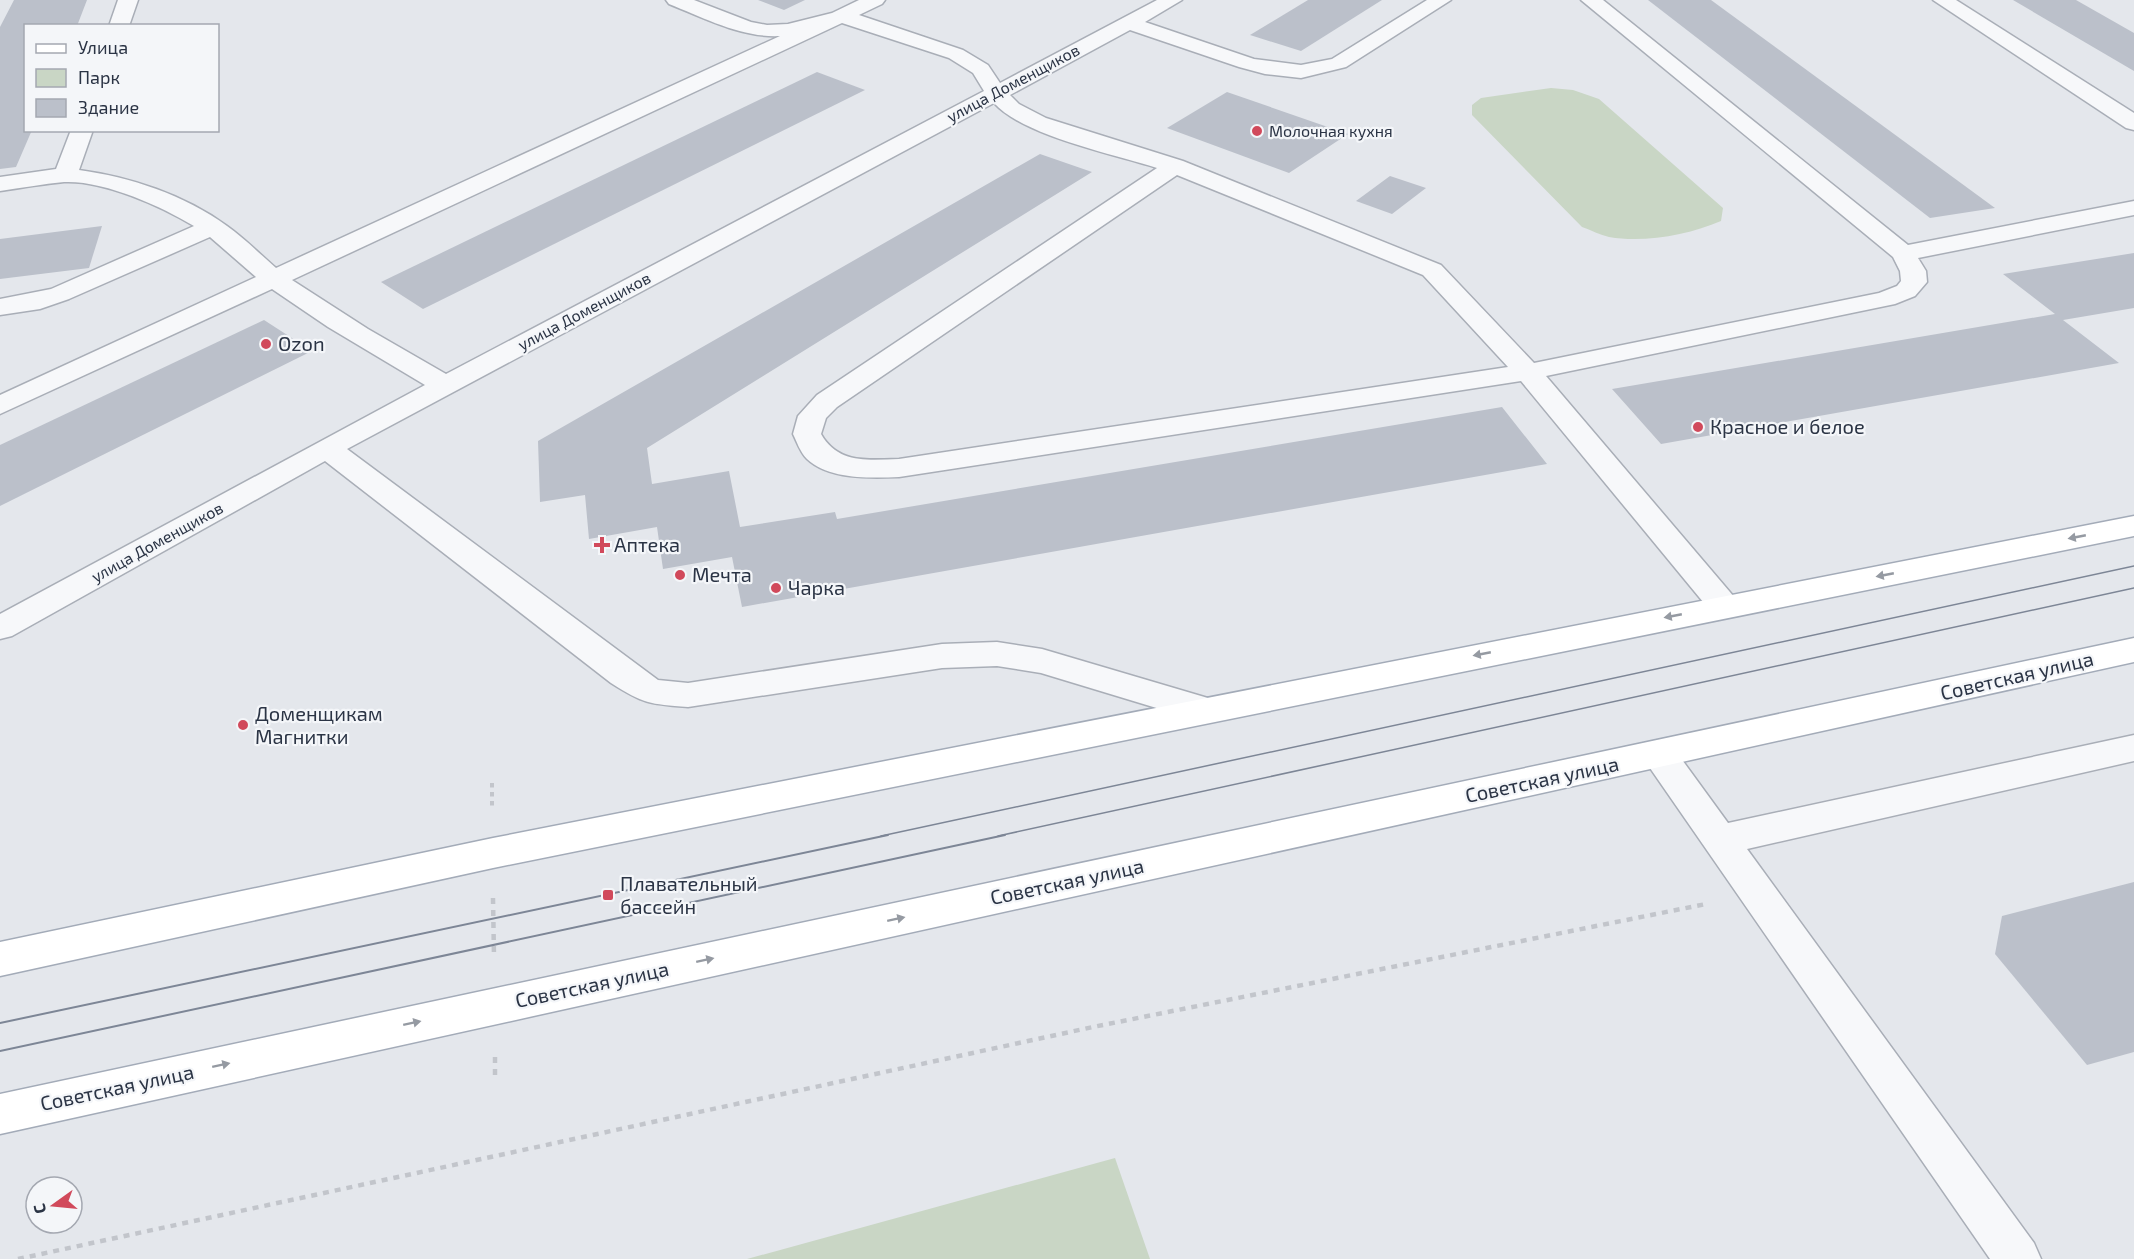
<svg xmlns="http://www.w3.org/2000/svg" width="2134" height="1259" font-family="'Exo 2',sans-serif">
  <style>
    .green { fill: #c9d6c5 }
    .building { fill: #bbc0ca }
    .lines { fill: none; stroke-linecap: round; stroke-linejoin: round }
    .minor-casing { stroke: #a9aeb7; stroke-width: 3 }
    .major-casing { stroke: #a3abb8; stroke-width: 3 }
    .path-far1 { stroke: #c2c5cb; stroke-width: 4; stroke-dasharray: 4.5 4.5; stroke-linecap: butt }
    .path { stroke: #c2c5cb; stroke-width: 4.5; stroke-dasharray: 6 6; stroke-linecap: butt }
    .minor { fill: #f7f8fa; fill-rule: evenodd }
    .major { fill: #fff; fill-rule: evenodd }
    .tram-far1 { stroke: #7d8696; stroke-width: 1.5 }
    .tram { stroke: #7d8696; stroke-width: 2 }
    .oneway { fill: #959aa2 }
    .poi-dot { fill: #d1495b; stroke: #f4f6f9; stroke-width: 2 }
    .labels { text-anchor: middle; stroke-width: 4.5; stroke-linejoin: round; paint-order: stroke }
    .far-street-label { font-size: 16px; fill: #2b3445; stroke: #f4f6f9 }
    .far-poi-label { font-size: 16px; fill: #2b3445; stroke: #f4f6f9; text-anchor: start }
    .poi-label { font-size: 20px; fill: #2b3445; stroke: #f4f6f9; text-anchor: start }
    .street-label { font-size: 20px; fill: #2b3445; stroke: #f4f6f9 }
  </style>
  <rect width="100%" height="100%" fill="#e4e7ec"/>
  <g class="green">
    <path d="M 1551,88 L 1573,90 L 1599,99 L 1723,208 L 1721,221 C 1689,235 1644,243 1609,237 C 1600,235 1591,230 1582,227 L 1472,115 L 1472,105 L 1481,98 Z"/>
    <path d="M 1115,1158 L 1150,1259 L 747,1259 Z"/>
  </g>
  <g class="building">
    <path d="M 14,0 L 87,0 L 77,26 L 26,26 L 26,130 L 32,130 L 16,167 L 0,169 L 0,27 Z"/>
    <path d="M 758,0 L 805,0 L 784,10 Z"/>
    <path d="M 1308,0 L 1382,0 L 1301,51 L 1250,35 Z"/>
    <path d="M 1648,0 L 1711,0 L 1995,208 L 1930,218 Z"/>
    <path d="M 2013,0 L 2076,0 L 2134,33 L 2134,71 Z"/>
    <path d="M 817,72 L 865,90 L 423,309 L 381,282 Z"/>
    <path d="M 1227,92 L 1348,134 L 1289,173 L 1167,128 Z"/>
    <path d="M 1040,154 L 1092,172 L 647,448 L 652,484 L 729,471 L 740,527 L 835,512 L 837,519 L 1502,407 L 1547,464 L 742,607 L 732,557 L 663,569 L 657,527 L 589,539 L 585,495 L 540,502 L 538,441 Z"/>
    <path d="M 1390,176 L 1426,188 L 1392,214 L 1356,201 Z"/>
    <path d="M 102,226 L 89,268 L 0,279 L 0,239 Z"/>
    <path d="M 2134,253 L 2134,308 L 2063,320 L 2119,363 L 1661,444 L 1612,389 L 2055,314 L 2003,274 Z"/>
    <path d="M 264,320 L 312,351 L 0,506 L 0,445 Z"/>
    <path d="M 2134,882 L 2134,1052 L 2087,1065 L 1995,954 L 2002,916 Z"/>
  </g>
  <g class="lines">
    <g class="minor-casing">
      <g id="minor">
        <path d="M 118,0 L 138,0 L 129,26 L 109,26 Z"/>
        <path d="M 666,0 L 694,0 L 751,22 L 767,25 L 788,24 L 832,13 L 859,0 L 885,0 L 882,4 L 859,15 L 963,50 L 988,65 L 1000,83 L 1157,0 L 1182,0 L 1145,22 L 1254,59 L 1301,65 L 1332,59 L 1427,0 L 1451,0 L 1346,67 L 1301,78 L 1265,74 L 1239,67 L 1130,30 L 1010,95 L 1019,104 L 1046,118 L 1183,161 L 1441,265 L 1534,363 L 1879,293 L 1897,286 L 1901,281 L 1900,271 L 1893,257 L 1581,0 L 1603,0 L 1908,245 L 2134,201 L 2134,215 L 1918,258 L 1926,271 L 1927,282 L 1915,296 L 1895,304 L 1546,376 L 1735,598 L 1740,606 L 1735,614 L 1724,617 L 1713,614 L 1521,381 L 899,477 C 871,478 829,480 807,459 C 800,452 797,442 793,434 L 798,416 L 817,395 L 1157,168 C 1113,154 1024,136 994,103 L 347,449 L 658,680 L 688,683 L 942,644 L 997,642 L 1042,649 L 1218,701 L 1223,710 L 1218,719 L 1206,723 L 1041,673 L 997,666 L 942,668 L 688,707 C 649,704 644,704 611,683 L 325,461 L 12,636 L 0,639 L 0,614 L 425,385 L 328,327 L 272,289 L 0,414 L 0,395 L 256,277 L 210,237 L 69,299 L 40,309 L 0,315 L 0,299 L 51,289 L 194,226 C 161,206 103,180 64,182 C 43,184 21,188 0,191 L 0,177 L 56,169 L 71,130 L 93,130 L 79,170 C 130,177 185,195 227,226 C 244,238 260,254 276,268 L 780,36 C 742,38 704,18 669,4 ZM 842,23 L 949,58 L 973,73 L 984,91 L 446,374 L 368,329 L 292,280 ZM 1177,175 L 1423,275 L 1508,367 L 899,459 C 868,460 838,464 821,434 L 826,418 L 837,407 Z"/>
        <path d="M 1933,0 L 1956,0 L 2134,113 L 2134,130 L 2126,128 Z"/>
        <path d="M 2134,735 L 2134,761 L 1747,849 L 2034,1243 L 2041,1259 L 1990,1259 L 1641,755 L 1646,746 L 1659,742 L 1672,746 L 1728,823 Z"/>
      </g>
    </g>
    <g class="major-casing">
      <g id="major">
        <path d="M 2134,516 L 2134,536 L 493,868 L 0,976 L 0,942 L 493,838 Z"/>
        <path d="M 2134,638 L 2134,662 L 0,1134 L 0,1094 Z"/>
      </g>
    </g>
    <path class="path-far1" d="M 492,783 L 492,807"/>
    <g class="path">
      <path d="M 493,898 L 494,957"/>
      <path d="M 495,1057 L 495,1077"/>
      <path d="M 18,1259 L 1093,1027 L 1706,904"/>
    </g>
    <use href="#minor" class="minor"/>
    <use href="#major" class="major"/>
    <g class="tram-far1">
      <path d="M 881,836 L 2134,566"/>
      <path d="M 998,836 L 2134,588"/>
    </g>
    <g class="tram">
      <path d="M 0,1023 L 888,835"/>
      <path d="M 0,1051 L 1005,835"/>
    </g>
  </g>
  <defs><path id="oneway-solid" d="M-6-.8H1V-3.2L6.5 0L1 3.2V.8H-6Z" transform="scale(1.5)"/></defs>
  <g class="oneway">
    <use href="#oneway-solid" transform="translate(2077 537) rotate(169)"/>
    <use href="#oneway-solid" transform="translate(1885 575) rotate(169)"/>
    <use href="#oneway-solid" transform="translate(1673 616) rotate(169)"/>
    <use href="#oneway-solid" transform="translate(1482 654) rotate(169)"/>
    <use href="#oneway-solid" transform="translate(896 919) rotate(-12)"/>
    <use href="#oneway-solid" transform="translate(705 960) rotate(-12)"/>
    <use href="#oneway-solid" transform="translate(412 1023) rotate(-12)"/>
    <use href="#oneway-solid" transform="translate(221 1065) rotate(-12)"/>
  </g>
  <g class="poi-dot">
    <circle cx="1257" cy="131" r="6"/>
    <circle cx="266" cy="344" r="6"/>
    <circle cx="1698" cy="427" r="6"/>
    <path d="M599 536h6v6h6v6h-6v6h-6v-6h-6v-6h6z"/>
    <circle cx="680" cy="575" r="6"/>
    <circle cx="776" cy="588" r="6"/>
    <circle cx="243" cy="725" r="6"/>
    <rect x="602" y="889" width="12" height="12" rx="3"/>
  </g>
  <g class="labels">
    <g class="far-street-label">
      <text transform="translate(1013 83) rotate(-28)" y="6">улица Доменщиков</text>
      <text transform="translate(584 311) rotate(-28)" y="6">улица Доменщиков</text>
      <text transform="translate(157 542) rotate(-29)" y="6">улица Доменщиков</text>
    </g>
    <g class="far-poi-label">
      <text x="1269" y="137">Молочная кухня</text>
    </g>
    <g class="poi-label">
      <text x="278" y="351">Ozon</text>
      <text x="1710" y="434">Красное и белое</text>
      <text x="614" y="552">Аптека</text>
      <text x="692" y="582">Мечта</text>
      <text x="788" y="595">Чарка</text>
      <text x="255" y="721">Доменщикам<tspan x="255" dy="23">Магнитки</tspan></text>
      <text x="620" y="891">Плавательный<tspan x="620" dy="23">бассейн</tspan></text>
    </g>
    <g class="street-label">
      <text transform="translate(2017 676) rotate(-13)" y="7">Советская улица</text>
      <text transform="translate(1542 780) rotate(-12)" y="7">Советская улица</text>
      <text transform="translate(1067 882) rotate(-12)" y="7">Советская улица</text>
      <text transform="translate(592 985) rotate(-12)" y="7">Советская улица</text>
      <text transform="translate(117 1088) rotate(-12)" y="7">Советская улица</text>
    </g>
  </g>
  <rect x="24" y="24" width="195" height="108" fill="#f4f6f9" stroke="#a4a8b1" stroke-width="1.5"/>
  <rect x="36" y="44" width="30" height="9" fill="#ffffff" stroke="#a4a8b1" stroke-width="1.5"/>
  <text x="78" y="54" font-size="18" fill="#2b3445">Улица</text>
  <rect x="36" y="69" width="30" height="18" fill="#c9d6c5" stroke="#a4a8b1" stroke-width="1.5"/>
  <text x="78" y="84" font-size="18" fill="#2b3445">Парк</text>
  <rect x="36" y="99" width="30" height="18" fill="#bbc0ca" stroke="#a4a8b1" stroke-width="1.5"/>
  <text x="78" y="114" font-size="18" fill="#2b3445">Здание</text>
  <g transform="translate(54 1205) rotate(255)"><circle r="28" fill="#f4f6f9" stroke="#a4a8b1" stroke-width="1.5"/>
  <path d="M0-4.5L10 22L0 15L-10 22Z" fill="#d1495b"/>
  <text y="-9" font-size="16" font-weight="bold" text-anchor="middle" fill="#2b3445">С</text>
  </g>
</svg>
